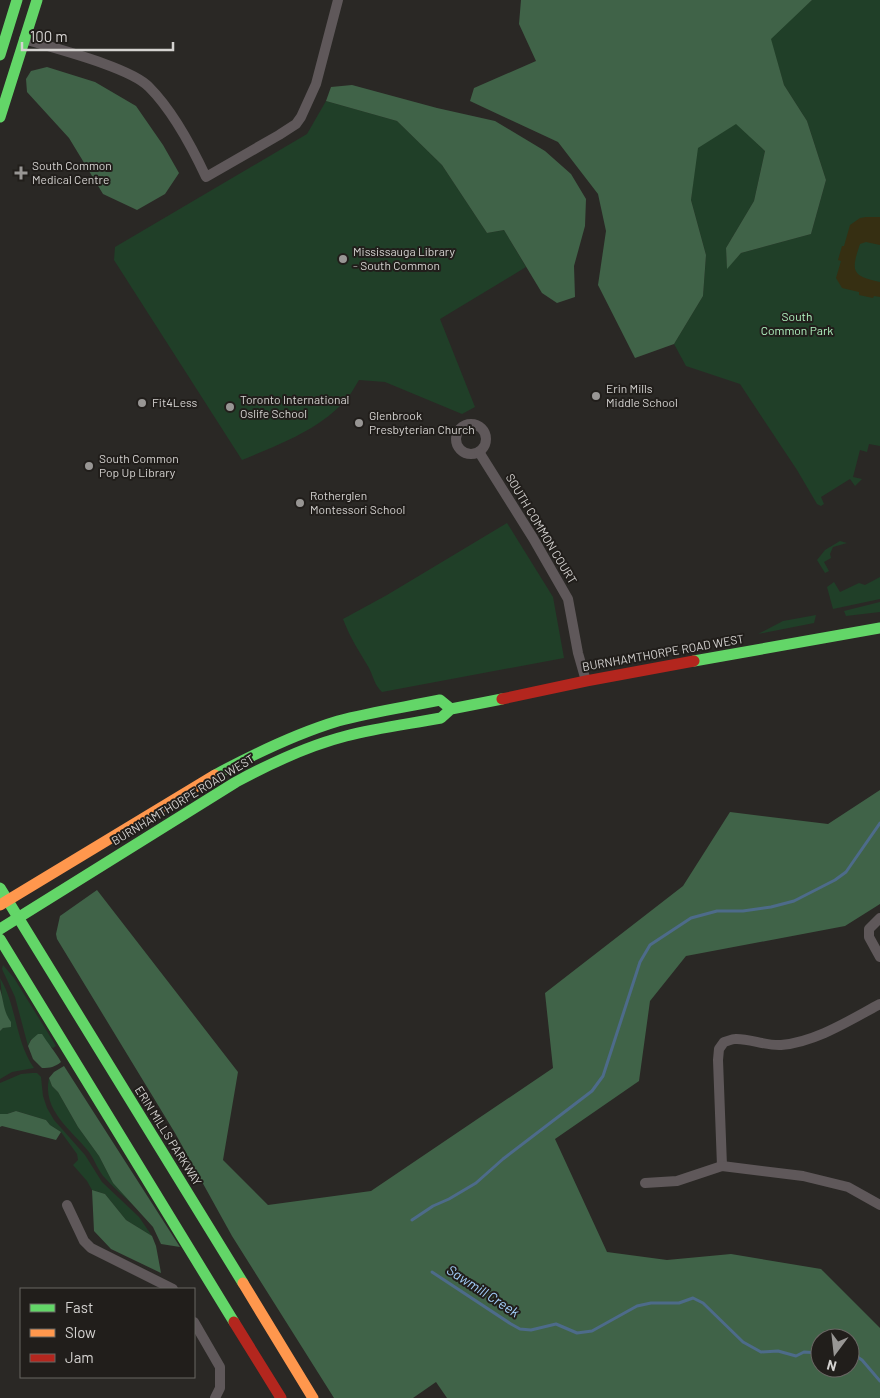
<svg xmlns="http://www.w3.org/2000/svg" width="880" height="1398" font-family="Barlow,sans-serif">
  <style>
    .green { fill: #203f28 }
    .forest { fill: #406348; fill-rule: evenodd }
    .sand { fill: #362f12 }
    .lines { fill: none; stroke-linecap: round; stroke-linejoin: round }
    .stream { stroke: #4d6b8a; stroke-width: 3 }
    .street { stroke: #5f585a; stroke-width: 10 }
    .fast { stroke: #63d668; stroke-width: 11 }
    .slow { stroke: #ff974d; stroke-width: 11 }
    .jam { stroke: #b3261e; stroke-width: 11 }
    .poi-dot { fill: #989694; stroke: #211e1b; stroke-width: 2 }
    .labels { text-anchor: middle; stroke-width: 4; stroke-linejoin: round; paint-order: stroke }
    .poi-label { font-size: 12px; fill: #d4d2d0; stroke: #211e1b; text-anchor: start }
    .park-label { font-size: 12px; fill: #b0f2bf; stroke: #211e1b }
    .street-label { font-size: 12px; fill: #d4d2d0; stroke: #211e1b }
    .water-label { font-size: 14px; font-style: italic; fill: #a2cdf9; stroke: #211e1b }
  </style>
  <rect width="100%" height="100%" fill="#2a2825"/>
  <g class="green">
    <path d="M 812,0 L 880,0 L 880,446 L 869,444 L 867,452 L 860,450 L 853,477 L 862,479 L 855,486 L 850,479 L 821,497 L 824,504 L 821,506 L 817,504 L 797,470 L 740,384 L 686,366 L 674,344 L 703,296 L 706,255 L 691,200 L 697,148 L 736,123 L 765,151 L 754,201 L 726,248 L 727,268 L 741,253 L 811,234 L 826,180 L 807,121 L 784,85 L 770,38 Z"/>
    <path d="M 326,101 L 397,121 L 442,165 L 487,233 L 504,230 L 526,267 L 440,319 L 475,407 L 462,414 L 385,382 L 359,380 C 354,388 350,396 343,403 C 316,431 278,445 242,460 L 114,260 L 115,247 L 307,134 Z"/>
    <path d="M 507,523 L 553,597 L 564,658 L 382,692 C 375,686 373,676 369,668 C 359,651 350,638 343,619 L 387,595 Z"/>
    <path d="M 840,541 L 847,543 L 833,547 L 830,554 L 831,558 L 824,562 L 829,571 L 825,573 L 817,560 L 825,550 Z"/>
    <path d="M 880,577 L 880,599 L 833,609 L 827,587 L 834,582 L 840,592 L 859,583 L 865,585 Z"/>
    <path d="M 880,602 L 880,612 L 846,616 L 844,611 Z"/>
    <path d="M 816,615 L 814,623 L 758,634 L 783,621 Z"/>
    <path d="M 3,965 L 14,978 L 56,1046 L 53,1048 L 48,1045 L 31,1039 L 28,1046 L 15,997 L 2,969 Z"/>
    <path d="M 0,978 C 17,1006 15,1041 34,1068 L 12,1072 L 0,1079 L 0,1031 L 3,1028 L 6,1016 L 3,1005 Z"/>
    <path d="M 32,1073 L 37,1073 L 41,1077 L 43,1096 L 47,1108 L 54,1120 L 85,1155 L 102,1182 L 139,1217 L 152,1236 L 126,1220 L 105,1194 L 92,1190 L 87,1181 L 73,1165 L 78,1160 L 77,1154 L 61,1132 L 50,1125 L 46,1120 L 16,1111 L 7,1114 L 0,1114 L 0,1083 L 21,1074 Z"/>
    <path d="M 49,1078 L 52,1086 L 58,1092 L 78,1127 L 99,1156 L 113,1183 L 133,1205 C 124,1196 114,1188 105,1178 C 98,1171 95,1160 89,1152 C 71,1129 42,1111 49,1078 Z"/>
  </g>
  <g class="forest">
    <path d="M 521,0 L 812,0 L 771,39 L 784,85 L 807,121 L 826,180 L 811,234 L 741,253 L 727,269 L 726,248 L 754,201 L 765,151 L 736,124 L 698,148 L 691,200 L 706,255 L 703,296 L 674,344 L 635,358 L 598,285 L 606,231 L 598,194 L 558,142 L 470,101 L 474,88 L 536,61 L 519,24 Z"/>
    <path d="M 47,67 L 95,82 L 136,106 L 163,145 L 179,173 L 165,194 L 137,210 L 103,194 L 69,138 L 27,92 L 26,79 L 31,71 Z"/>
    <path d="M 352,85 L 437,108 L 495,121 L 545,151 L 571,174 L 586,199 L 585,226 L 574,266 L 575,297 L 557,303 L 542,293 L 504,230 L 487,233 L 442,165 L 397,121 L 326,101 L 331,87 Z"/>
    <path d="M 880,790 L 880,904 L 845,926 L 686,956 L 650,1001 L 639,1081 L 555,1139 L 607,1252 L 667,1260 L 731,1254 L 821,1269 L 880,1328 L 880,1398 L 447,1398 L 436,1382 L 413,1398 L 334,1398 L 232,1236 L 175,1133 L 57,939 L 56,934 L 60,916 L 97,890 L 238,1072 L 223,1160 L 268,1205 L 371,1191 L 553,1068 L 545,993 L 683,886 L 730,812 L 828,824 ZM 820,1338 L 850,1338 L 850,1368 L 820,1368 Z"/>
    <path d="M 0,989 C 4,1001 3,1011 11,1022 L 11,1027 L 3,1028 L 0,1031 Z"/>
    <path d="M 38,1034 L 42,1034 C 48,1044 55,1051 61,1062 C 55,1067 50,1068 42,1068 L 33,1059 L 28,1046 L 31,1040 Z"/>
    <path d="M 64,1066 L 180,1247 L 161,1244 L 153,1227 L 113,1183 L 99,1156 L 78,1127 L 58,1092 L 52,1086 L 49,1078 L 54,1072 Z"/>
    <path d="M 16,1111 L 46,1120 L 50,1125 L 61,1132 L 56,1140 L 2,1126 L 0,1127 L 0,1114 L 7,1114 Z"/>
    <path d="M 92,1190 L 105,1194 L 126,1220 L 152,1236 L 156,1246 L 161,1273 L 111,1249 L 94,1231 Z"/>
  </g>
  <path class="sand" d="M 866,217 L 880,217 L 880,245 L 866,242 L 860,244 C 851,271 851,276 880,282 L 880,297 L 874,296 L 873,298 L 859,295 L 859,292 L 842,288 L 836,278 L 841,261 L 838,260 L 842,246 L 844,246 L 850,225 L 860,218 Z"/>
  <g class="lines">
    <g class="stream">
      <path d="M 412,1220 L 433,1206 L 449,1199 L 476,1183 L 503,1159 L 592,1091 L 603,1076 L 640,962 L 650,945 L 691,918 L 717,911 L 743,911 L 771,907 L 794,901 L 835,880 L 846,872 L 880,823"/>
      <path d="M 432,1272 L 511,1324 L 520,1329 L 531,1330 L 556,1324 L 577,1333 L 592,1331 L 637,1306 L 651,1303 L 679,1303 L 693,1298 L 703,1303 L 743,1342 L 761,1352 L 778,1351 L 796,1356 L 804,1352 L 820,1353"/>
      <path d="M 850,1352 L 862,1360 L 880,1381"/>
    </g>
    <g class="street">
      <path d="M 24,39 C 53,48 130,67 149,87 C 172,110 192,147 206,177 L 279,135 L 296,124 L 301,117 L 316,84 L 338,0"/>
      <circle cx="471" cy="439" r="15"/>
      <path d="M 479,452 L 533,538 L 568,599 L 578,653 L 586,681"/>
      <path d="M 880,918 L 869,929 L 869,937 L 880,957"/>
      <path d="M 722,1166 L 718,1060 L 719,1049 L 724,1042 C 728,1041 732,1039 735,1039 C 748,1038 766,1046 781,1045 C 816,1042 850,1020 880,1004"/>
      <path d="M 645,1183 L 677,1181 L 722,1166 L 803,1176 L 848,1187 L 880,1205"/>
      <path d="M 67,1205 L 84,1241 L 91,1248 L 173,1289"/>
      <path d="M 194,1322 L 220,1367 L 220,1388 L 215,1398"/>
    </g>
    <g class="fast">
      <path d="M 0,55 L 17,0"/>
      <path d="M 0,117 L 37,0"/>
      <path d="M 694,661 L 880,628"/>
      <path d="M 215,775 C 254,754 295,734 338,721 C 371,712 406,707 440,700 L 451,709"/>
      <path d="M 0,888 L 243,1283"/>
      <path d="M 0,929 L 236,782 C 271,763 307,746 346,736 C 377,728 409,724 441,718 L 451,709 L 502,699"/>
      <path d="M 0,939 L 234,1322"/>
    </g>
    <g class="slow">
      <path d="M 0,905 L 215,775"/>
      <path d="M 243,1283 L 313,1398"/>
    </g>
    <g class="jam">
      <path d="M 502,699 L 586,681 L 694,661"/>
      <path d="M 234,1322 L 281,1398"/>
    </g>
  </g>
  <g class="poi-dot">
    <path d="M18.5 165.5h5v5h5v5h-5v5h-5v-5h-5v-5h5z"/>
    <circle cx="343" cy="259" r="5"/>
    <circle cx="596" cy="396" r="5"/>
    <circle cx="142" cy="403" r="5"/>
    <circle cx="230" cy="407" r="5"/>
    <circle cx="359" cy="423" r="5"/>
    <circle cx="89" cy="466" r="5"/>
    <circle cx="300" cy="503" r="5"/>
  </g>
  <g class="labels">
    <g class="poi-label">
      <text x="32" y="170">South Common<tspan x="32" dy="14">Medical Centre</tspan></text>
      <text x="353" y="256">Mississauga Library<tspan x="353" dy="14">- South Common</tspan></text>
      <text x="606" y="393">Erin Mills<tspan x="606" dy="14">Middle School</tspan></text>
      <text x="240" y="404">Toronto International<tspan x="240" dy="14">Oslife School</tspan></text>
      <text x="152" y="407">Fit4Less</text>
      <text x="369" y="420">Glenbrook<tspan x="369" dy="14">Presbyterian Church</tspan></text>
      <text x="99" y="463">South Common<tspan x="99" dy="14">Pop Up Library</tspan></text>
      <text x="310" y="500">Rotherglen<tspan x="310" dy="14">Montessori School</tspan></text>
    </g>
    <g class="park-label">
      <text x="797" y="321">South<tspan x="797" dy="14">Common Park</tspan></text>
    </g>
    <g class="street-label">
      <text transform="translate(541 529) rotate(59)" y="4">SOUTH COMMON COURT</text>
      <text transform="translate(663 653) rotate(-10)" y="4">BURNHAMTHORPE ROAD WEST</text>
      <text transform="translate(183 800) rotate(-31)" y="4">BURNHAMTHORPE ROAD WEST</text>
      <text transform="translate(168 1136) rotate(58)" y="4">ERIN MILLS PARKWAY</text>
    </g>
    <g class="water-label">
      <text transform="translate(483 1291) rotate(33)" y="5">Sawmill Creek</text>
    </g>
  </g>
  <rect x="20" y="1288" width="175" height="90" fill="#211e1b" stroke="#696663"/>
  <rect x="30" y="1304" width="25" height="8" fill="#63d668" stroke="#696663"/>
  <text x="65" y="1313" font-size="15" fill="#d4d2d0">Fast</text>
  <rect x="30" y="1329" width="25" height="8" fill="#ff974d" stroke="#696663"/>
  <text x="65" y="1338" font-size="15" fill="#d4d2d0">Slow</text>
  <rect x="30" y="1354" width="25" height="8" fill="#b3261e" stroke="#696663"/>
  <text x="65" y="1363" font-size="15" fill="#d4d2d0">Jam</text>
  <g transform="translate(835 1353) rotate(195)"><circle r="24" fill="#211e1b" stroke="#696663"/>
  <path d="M0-4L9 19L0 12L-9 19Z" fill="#989694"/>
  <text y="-8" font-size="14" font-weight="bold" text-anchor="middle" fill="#d4d2d0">N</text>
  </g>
  <path d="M22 42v8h151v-8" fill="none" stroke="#d4d2d0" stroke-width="2.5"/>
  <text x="30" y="42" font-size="15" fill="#d4d2d0" stroke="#211e1b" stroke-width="4" paint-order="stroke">100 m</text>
</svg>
